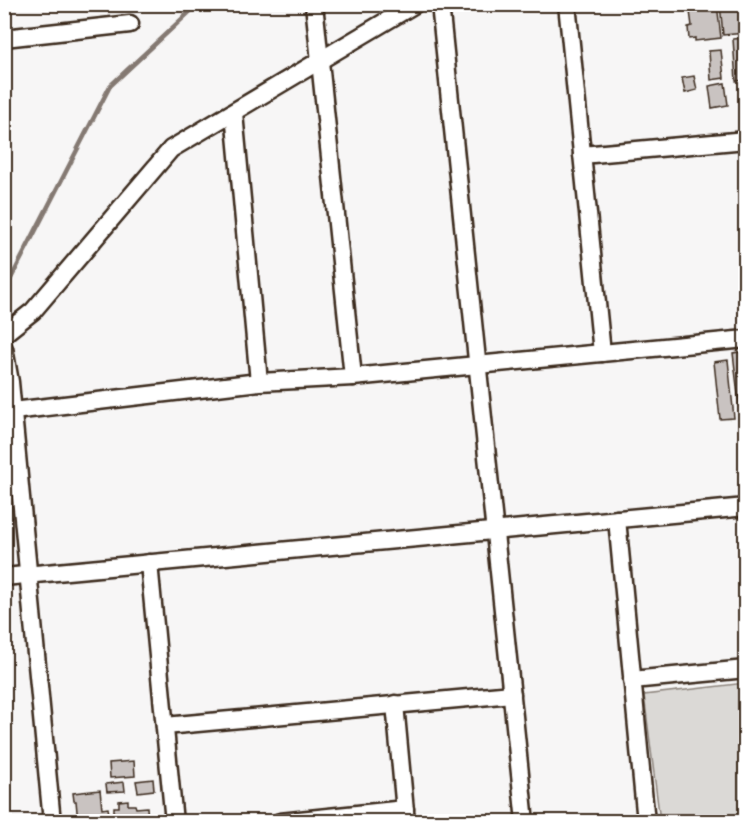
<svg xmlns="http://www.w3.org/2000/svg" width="750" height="826" font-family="Itim,sans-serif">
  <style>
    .green { fill: #dbd9d6; stroke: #8b827a; stroke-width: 1.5 }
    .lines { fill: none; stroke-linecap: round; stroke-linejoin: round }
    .stream { stroke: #847972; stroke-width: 4.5 }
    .building { fill: #c9c3c1; stroke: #3b2a1e; stroke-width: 1.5 }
    .minor-casing { stroke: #3b2a1e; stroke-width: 21 }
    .minor { stroke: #fff; stroke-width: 16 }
  </style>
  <rect width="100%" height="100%" fill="#f7f6f6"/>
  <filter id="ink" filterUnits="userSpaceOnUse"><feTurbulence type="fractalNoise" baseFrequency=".0167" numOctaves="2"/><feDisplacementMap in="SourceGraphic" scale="12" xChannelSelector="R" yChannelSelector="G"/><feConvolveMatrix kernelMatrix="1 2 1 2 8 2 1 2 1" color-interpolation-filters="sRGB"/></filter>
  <g filter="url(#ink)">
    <path class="green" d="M 745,683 L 745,821 L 660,821 L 644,695 Z"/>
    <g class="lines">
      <path class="stream" d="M 4,292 L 110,86 L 198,4"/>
    </g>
    <g class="building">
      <path d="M 689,4 L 717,4 L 721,38 L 695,41 L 695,38 L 689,39 L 688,27 L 692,26 Z"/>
      <path d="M 720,4 L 746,4 L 746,33 L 723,35 Z"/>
      <path d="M 746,38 L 746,80 L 736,81 L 733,39 Z"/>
      <path d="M 721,50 L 724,78 L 711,80 L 709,51 Z"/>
      <path d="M 694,76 L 697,90 L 685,93 L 682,78 Z"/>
      <path d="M 725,83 L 728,105 L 712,108 L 709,86 Z"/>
      <path d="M 746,351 L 746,419 L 741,420 L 733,353 Z"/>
      <path d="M 728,360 L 734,418 L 720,419 L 714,362 Z"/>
      <path d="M 134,761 L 135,776 L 110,778 L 109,763 Z"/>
      <path d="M 153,779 L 154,790 L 138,792 L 136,781 Z"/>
      <path d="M 124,782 L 125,791 L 107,792 L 106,784 Z"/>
      <path d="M 100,790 L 102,809 L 108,808 L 110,819 L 103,820 L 103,822 L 78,822 L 76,801 L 74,801 L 73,793 Z"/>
      <path d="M 128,800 L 128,805 L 135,805 L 136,808 L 147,807 L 148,822 L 114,821 L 114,807 L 119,807 L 119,801 Z"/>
    </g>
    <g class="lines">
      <g class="minor-casing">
        <g id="minor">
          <path d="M 314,4 L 353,377"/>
          <path d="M 440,4 L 525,822"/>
          <path d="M 567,4 L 602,353"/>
          <path d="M 4,38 L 130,24"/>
          <path d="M 234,113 L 259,382"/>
          <path d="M 582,155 L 746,140"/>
          <path d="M 4,334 L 33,311 L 171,149 L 415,4"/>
          <path d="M 4,348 L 10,382 L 52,822"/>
          <path d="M 13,411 L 259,382 L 353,377 L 746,339"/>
          <path d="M 617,519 L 646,822"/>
          <path d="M 149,563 L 174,822"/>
          <path d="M 4,577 L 746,507"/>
          <path d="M 632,680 L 746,669"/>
          <path d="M 395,704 L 406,822"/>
          <path d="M 165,726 L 512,694"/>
          <path d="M 280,822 L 405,809"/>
        </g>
      </g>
      <use href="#minor" class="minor"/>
    </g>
  </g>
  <rect width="750" height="826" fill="none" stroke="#fff" stroke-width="24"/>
  <rect x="12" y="12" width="726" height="802" fill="none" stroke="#3b2a1e" stroke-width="2" filter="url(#ink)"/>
</svg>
